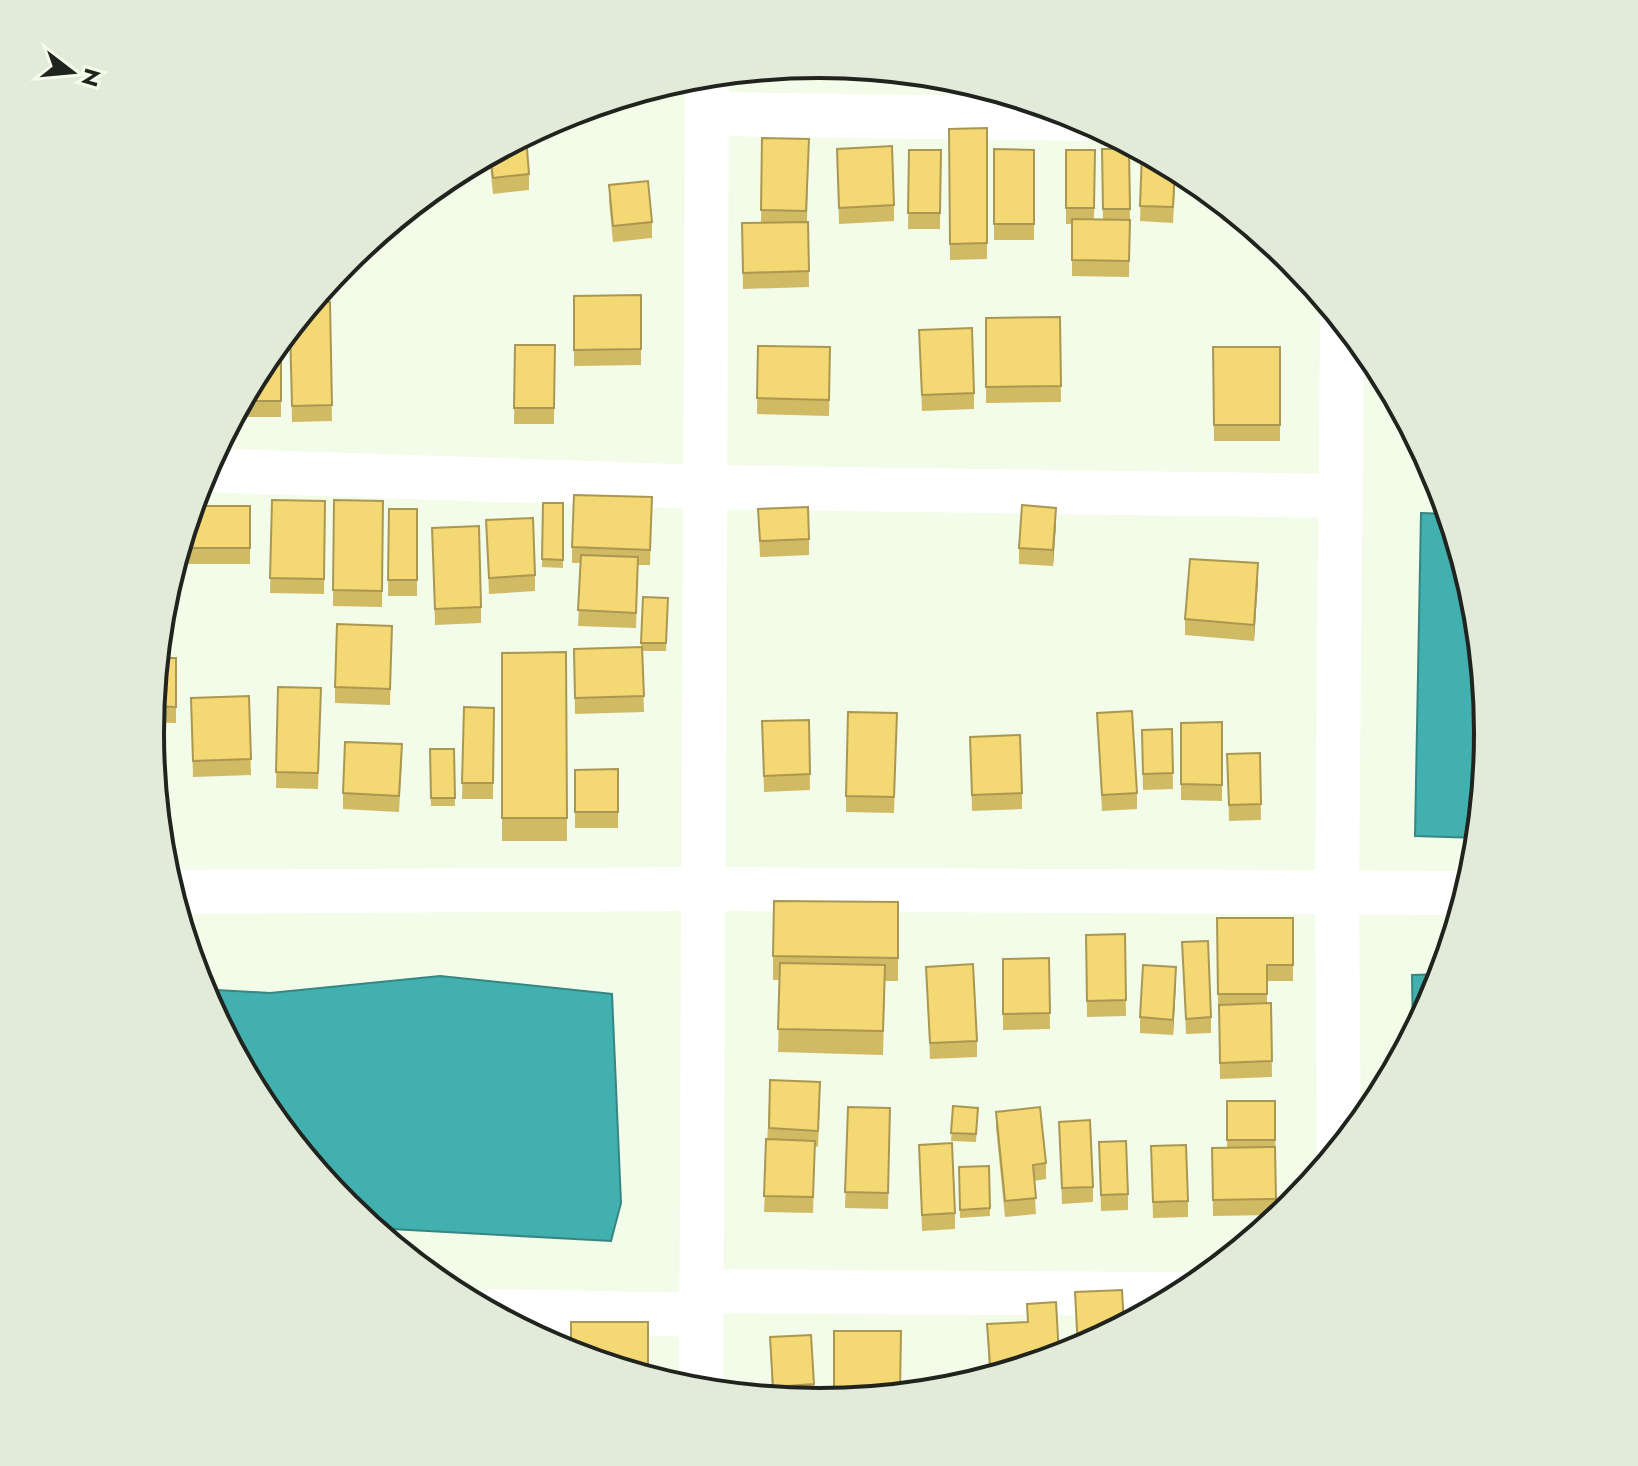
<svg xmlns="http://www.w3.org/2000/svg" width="1638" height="1466" font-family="Jost,sans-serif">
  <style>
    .water { fill: #41b0ae; stroke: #378683; stroke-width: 2 }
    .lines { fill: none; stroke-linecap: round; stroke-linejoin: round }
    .minor { stroke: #fff; stroke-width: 44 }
    .wall { fill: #d1ba64 }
    .shaded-wall { fill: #aa9751 }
    .building { fill: #f3d874; stroke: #aa9751; stroke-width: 2 }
    .rim { fill: none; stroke: #21241e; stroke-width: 4 }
  </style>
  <rect width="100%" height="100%" fill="#f3fce9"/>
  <g class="water">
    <path d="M 1421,513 L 1448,514 L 1475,603 L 1488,733 L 1478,838 L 1415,836 Z"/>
    <path d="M 1442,974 L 1437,989 L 1413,1034 L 1412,975 Z"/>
    <path d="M 440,976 L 612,994 L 621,1203 L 611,1241 L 373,1228 L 346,1206 L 262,1104 L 201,989 L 270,993 Z"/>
  </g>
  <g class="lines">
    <g class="minor">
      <path d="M 707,114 L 1082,119"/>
      <path d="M 204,470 L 705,487 L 1340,496"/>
      <path d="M 171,892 L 703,889 L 1466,893"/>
      <path d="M 1339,1149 L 1337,893 L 1342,320"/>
      <path d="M 701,1291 L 1181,1294"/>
      <path d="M 488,1311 L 701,1315"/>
      <path d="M 701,1390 L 707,75"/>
    </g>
  </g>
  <g class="wall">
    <path d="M 838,66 L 880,70 L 880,73 L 838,74 Z"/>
    <path d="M 560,117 L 561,133 L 534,136 L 534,131 Z"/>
    <path d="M 987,128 L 987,259 L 950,260 L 949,129 Z"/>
    <path d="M 526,135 L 529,174 L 529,190 L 493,194 L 489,154 Z"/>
    <path d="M 762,138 L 809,139 L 807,222 L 808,222 L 809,287 L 743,289 L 742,223 L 761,223 Z"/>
    <path d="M 837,149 L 894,205 L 894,221 L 839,224 Z"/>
    <path d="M 994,149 L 1034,150 L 1034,240 L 994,240 Z"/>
    <path d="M 1102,149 L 1129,149 L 1130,225 L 1129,277 L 1072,276 L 1072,224 L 1066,224 L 1066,150 L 1095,150 L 1094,220 L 1103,220 Z"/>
    <path d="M 909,150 L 941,150 L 940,229 L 908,229 Z"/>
    <path d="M 1142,151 L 1176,169 L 1173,223 L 1140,221 Z"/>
    <path d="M 609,185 L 652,222 L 652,238 L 613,242 L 609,201 Z"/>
    <path d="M 1223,203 L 1245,221 L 1223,221 Z"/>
    <path d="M 641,295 L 641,365 L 574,366 L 574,296 Z"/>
    <path d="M 330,302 L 332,421 L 292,422 L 290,328 Z"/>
    <path d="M 1060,317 L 1061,402 L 986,403 L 986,318 Z"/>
    <path d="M 919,330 L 974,393 L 974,409 L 922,411 Z"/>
    <path d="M 281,339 L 281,417 L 235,417 L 235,413 L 263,361 Z"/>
    <path d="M 515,345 L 555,345 L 554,424 L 514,424 Z"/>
    <path d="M 758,346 L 830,347 L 829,416 L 757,414 Z"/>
    <path d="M 1213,347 L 1280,347 L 1280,441 L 1214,441 Z"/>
    <path d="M 652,497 L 650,565 L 638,565 L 636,628 L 578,626 L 581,563 L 572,563 L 572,547 Z"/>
    <path d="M 272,500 L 325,501 L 324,594 L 270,593 Z"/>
    <path d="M 334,500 L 383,501 L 382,607 L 333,606 Z"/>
    <path d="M 543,503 L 563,503 L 563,568 L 542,567 Z"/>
    <path d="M 250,506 L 250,564 L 184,564 L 185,530 Z"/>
    <path d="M 389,509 L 417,509 L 417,596 L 388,596 Z"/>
    <path d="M 758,509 L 809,539 L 809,555 L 760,557 Z"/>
    <path d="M 486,520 L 535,575 L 535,591 L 489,594 Z"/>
    <path d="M 1056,524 L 1053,566 L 1019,564 L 1019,548 Z"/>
    <path d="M 432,528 L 481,607 L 481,623 L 435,625 Z"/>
    <path d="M 1258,579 L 1254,641 L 1185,635 L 1185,619 Z"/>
    <path d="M 643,597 L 668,598 L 666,651 L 642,651 L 644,712 L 575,714 L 574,649 L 641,647 Z"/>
    <path d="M 392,626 L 390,705 L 335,703 L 335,687 Z"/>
    <path d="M 566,652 L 567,841 L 502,841 L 502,653 Z"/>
    <path d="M 157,658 L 176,658 L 176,723 L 151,722 Z"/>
    <path d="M 278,687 L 321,688 L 318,789 L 276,788 Z"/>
    <path d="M 249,696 L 251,775 L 193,777 L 191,698 Z"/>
    <path d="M 464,707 L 494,708 L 493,799 L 462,799 Z"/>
    <path d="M 897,713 L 894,813 L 846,812 L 846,796 Z"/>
    <path d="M 1097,713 L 1137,793 L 1137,809 L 1102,811 Z"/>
    <path d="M 809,720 L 810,790 L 764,792 L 762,721 Z"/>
    <path d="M 1222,722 L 1222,801 L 1181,800 L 1181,723 Z"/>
    <path d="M 162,725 L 162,796 L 156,796 L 150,733 Z"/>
    <path d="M 1172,729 L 1173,789 L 1143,790 L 1142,730 Z"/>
    <path d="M 970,737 L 1022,793 L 1022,809 L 972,811 Z"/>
    <path d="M 430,749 L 454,749 L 455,806 L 431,806 Z"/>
    <path d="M 1260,753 L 1261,820 L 1229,821 L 1227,754 Z"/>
    <path d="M 402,760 L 399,812 L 343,809 L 343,793 Z"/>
    <path d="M 618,769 L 618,828 L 575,828 L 575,770 Z"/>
    <path d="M 898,902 L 898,981 L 885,981 L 883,1055 L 778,1052 L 780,980 L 773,980 L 773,956 Z"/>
    <path d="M 1217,918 L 1293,918 L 1293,981 L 1267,981 L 1267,1003 L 1271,1003 L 1272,1077 L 1220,1079 L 1219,1010 L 1218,1010 Z"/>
    <path d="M 1125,934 L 1126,1016 L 1087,1017 L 1086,935 Z"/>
    <path d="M 1182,942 L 1211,1017 L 1211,1033 L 1186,1034 Z"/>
    <path d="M 1049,958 L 1050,1029 L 1003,1030 L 1003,959 Z"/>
    <path d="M 926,967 L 977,1041 L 977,1057 L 930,1059 Z"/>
    <path d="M 1176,983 L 1173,1035 L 1140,1033 L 1140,1017 Z"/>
    <path d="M 770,1080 L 820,1098 L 818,1147 L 815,1146 L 813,1213 L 764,1212 Z"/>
    <path d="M 1227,1101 L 1275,1101 L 1276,1215 L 1213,1216 L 1212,1148 L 1227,1148 Z"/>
    <path d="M 953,1106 L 978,1108 L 976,1142 L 951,1141 Z"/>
    <path d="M 848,1107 L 890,1108 L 888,1209 L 845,1208 Z"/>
    <path d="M 996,1112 L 1046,1163 L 1046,1179 L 1034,1181 L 1036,1214 L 1005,1217 L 996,1128 Z"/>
    <path d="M 1059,1122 L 1093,1187 L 1093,1202 L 1062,1204 Z"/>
    <path d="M 1099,1142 L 1128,1194 L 1128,1210 L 1101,1211 Z"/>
    <path d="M 919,1145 L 955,1213 L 955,1229 L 922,1231 Z"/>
    <path d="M 1151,1146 L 1188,1201 L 1188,1217 L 1153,1218 Z"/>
    <path d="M 989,1166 L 990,1216 L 960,1218 L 959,1167 Z"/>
    <path d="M 1075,1292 L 1124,1325 L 1077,1350 Z"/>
    <path d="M 1027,1304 L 1059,1356 L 989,1377 L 987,1324 L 1027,1322 Z"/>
    <path d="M 834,1331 L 901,1394 L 834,1400 Z"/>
    <path d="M 770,1337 L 814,1384 L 814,1400 L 804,1401 L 772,1397 Z"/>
  </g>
  <g class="shaded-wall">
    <path d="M 1056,508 L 1056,524 L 1053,566 L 1053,550 Z"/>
    <path d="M 1258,563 L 1258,579 L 1254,641 L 1254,625 Z"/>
    <path d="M 1176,967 L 1176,983 L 1173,1035 L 1173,1020 Z"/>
  </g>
  <g class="building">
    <path d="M 560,117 L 561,125 L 539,128 Z"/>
    <path d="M 987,128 L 987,243 L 950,244 L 949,129 Z"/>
    <path d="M 526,135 L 529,174 L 493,178 L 490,154 Z"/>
    <path d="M 762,138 L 809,139 L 806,211 L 761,210 Z"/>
    <path d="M 892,146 L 894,205 L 839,208 L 837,149 Z"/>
    <path d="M 994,149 L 1034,150 L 1034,224 L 994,224 Z"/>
    <path d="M 1102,149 L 1129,149 L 1130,209 L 1103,209 Z"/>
    <path d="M 909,150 L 941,150 L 940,213 L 908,213 Z"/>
    <path d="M 1066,150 L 1095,150 L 1094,208 L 1066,208 Z"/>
    <path d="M 1142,151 L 1175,168 L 1173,207 L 1140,206 Z"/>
    <path d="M 648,181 L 652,222 L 613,226 L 609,185 Z"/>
    <path d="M 1072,219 L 1130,220 L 1129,261 L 1072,260 Z"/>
    <path d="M 808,222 L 809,271 L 743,273 L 742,223 Z"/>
    <path d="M 641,295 L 641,349 L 574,350 L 574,296 Z"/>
    <path d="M 312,302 L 330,302 L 332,405 L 292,406 L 290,328 Z"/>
    <path d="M 1060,317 L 1061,386 L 986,387 L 986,318 Z"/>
    <path d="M 972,328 L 974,393 L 922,395 L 919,330 Z"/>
    <path d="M 281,339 L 281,401 L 242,401 L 263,361 Z"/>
    <path d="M 515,345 L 555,345 L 554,408 L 514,408 Z"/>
    <path d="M 758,346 L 830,347 L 829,400 L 757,398 Z"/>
    <path d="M 1213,347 L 1280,347 L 1280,425 L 1214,425 Z"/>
    <path d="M 574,495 L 652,497 L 650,550 L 572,547 Z"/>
    <path d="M 272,500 L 325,501 L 324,579 L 270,578 Z"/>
    <path d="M 334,500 L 383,501 L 382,591 L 333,590 Z"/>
    <path d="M 543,503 L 563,503 L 563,560 L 542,559 Z"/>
    <path d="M 1022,505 L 1056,508 L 1053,550 L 1019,548 Z"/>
    <path d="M 192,506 L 250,506 L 250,548 L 184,548 L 185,530 Z"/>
    <path d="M 808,507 L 809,539 L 760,541 L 758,509 Z"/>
    <path d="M 389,509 L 417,509 L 417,580 L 388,580 Z"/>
    <path d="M 533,518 L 535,575 L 489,578 L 486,520 Z"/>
    <path d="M 479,526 L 481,607 L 435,609 L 432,528 Z"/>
    <path d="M 581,555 L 638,557 L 636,613 L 578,610 Z"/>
    <path d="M 1190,559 L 1258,563 L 1254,625 L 1185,619 Z"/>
    <path d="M 643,597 L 668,598 L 666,643 L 641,643 Z"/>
    <path d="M 337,624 L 392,626 L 390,689 L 335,687 Z"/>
    <path d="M 642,647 L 644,696 L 575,698 L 574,649 Z"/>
    <path d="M 566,652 L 567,818 L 502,818 L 502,653 Z"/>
    <path d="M 157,658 L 176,658 L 176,707 L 153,706 Z"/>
    <path d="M 278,687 L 321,688 L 318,773 L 276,772 Z"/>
    <path d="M 249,696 L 251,759 L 193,761 L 191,698 Z"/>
    <path d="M 464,707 L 494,708 L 493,783 L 462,783 Z"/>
    <path d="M 1132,711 L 1137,793 L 1102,795 L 1097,713 Z"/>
    <path d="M 848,712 L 897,713 L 894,797 L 846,796 Z"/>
    <path d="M 809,720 L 810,774 L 764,776 L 762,721 Z"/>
    <path d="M 1222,722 L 1222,785 L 1181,784 L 1181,723 Z"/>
    <path d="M 151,724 L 162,725 L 162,780 L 155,780 L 150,733 Z"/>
    <path d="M 1172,729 L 1173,773 L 1143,774 L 1142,730 Z"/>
    <path d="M 1020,735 L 1022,793 L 972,795 L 970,737 Z"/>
    <path d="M 345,742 L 402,744 L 399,796 L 343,793 Z"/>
    <path d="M 430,749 L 454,749 L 455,798 L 431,798 Z"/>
    <path d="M 1260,753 L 1261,804 L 1229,805 L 1227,754 Z"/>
    <path d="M 618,769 L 618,812 L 575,812 L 575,770 Z"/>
    <path d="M 774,901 L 898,902 L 898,958 L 773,956 Z"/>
    <path d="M 1217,918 L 1293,918 L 1293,965 L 1267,965 L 1267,994 L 1218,994 Z"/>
    <path d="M 1125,934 L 1126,1000 L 1087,1001 L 1086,935 Z"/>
    <path d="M 1208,941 L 1211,1017 L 1186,1019 L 1182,942 Z"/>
    <path d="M 1049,958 L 1050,1013 L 1003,1014 L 1003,959 Z"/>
    <path d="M 780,963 L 885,965 L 883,1031 L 778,1029 Z"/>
    <path d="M 973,964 L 977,1041 L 930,1043 L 926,967 Z"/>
    <path d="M 1143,965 L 1176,967 L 1173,1020 L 1140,1017 Z"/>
    <path d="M 1271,1003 L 1272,1061 L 1220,1063 L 1219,1005 Z"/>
    <path d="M 770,1080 L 820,1082 L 818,1131 L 769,1128 Z"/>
    <rect x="1227" y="1101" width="48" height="39"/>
    <path d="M 953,1106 L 978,1108 L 976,1134 L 951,1133 Z"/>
    <path d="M 848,1107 L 890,1108 L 888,1193 L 845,1192 Z"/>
    <path d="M 1040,1107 L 1046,1163 L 1033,1165 L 1036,1198 L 1005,1201 L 996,1112 Z"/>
    <path d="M 1090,1120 L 1093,1187 L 1062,1188 L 1059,1122 Z"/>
    <path d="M 766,1139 L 815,1141 L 813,1197 L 764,1196 Z"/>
    <path d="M 1126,1141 L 1128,1194 L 1101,1195 L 1099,1142 Z"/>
    <path d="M 952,1143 L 955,1213 L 922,1215 L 919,1145 Z"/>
    <path d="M 1186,1145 L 1188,1201 L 1153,1202 L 1151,1146 Z"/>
    <path d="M 1275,1147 L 1276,1199 L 1213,1200 L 1212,1148 Z"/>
    <path d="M 989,1166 L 990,1208 L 960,1210 L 959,1167 Z"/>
    <path d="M 1122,1290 L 1124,1325 L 1078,1349 L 1075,1292 Z"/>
    <path d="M 1056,1302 L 1059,1356 L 991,1377 L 987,1324 L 1028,1322 L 1027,1304 Z"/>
    <path d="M 571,1322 L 648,1322 L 648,1377 L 571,1353 Z"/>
    <path d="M 834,1331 L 901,1331 L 900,1393 L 834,1393 Z"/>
    <path d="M 811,1335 L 814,1384 L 773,1387 L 770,1337 Z"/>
  </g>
  <path d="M0 0H1638V1466H0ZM164 733a655 655 0 1 1 1310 0a655 655 0 1 1-1310 0Z" fill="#e2ebd9" fill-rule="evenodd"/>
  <path class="rim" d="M164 733a655 655 0 1 1 1310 0a655 655 0 1 1-1310 0Z"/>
  <g transform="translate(72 72) rotate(106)" stroke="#f3fce9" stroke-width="6" paint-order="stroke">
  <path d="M0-6L14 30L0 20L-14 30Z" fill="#21241e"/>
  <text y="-12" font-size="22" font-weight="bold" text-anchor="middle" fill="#21241e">N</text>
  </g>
</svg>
